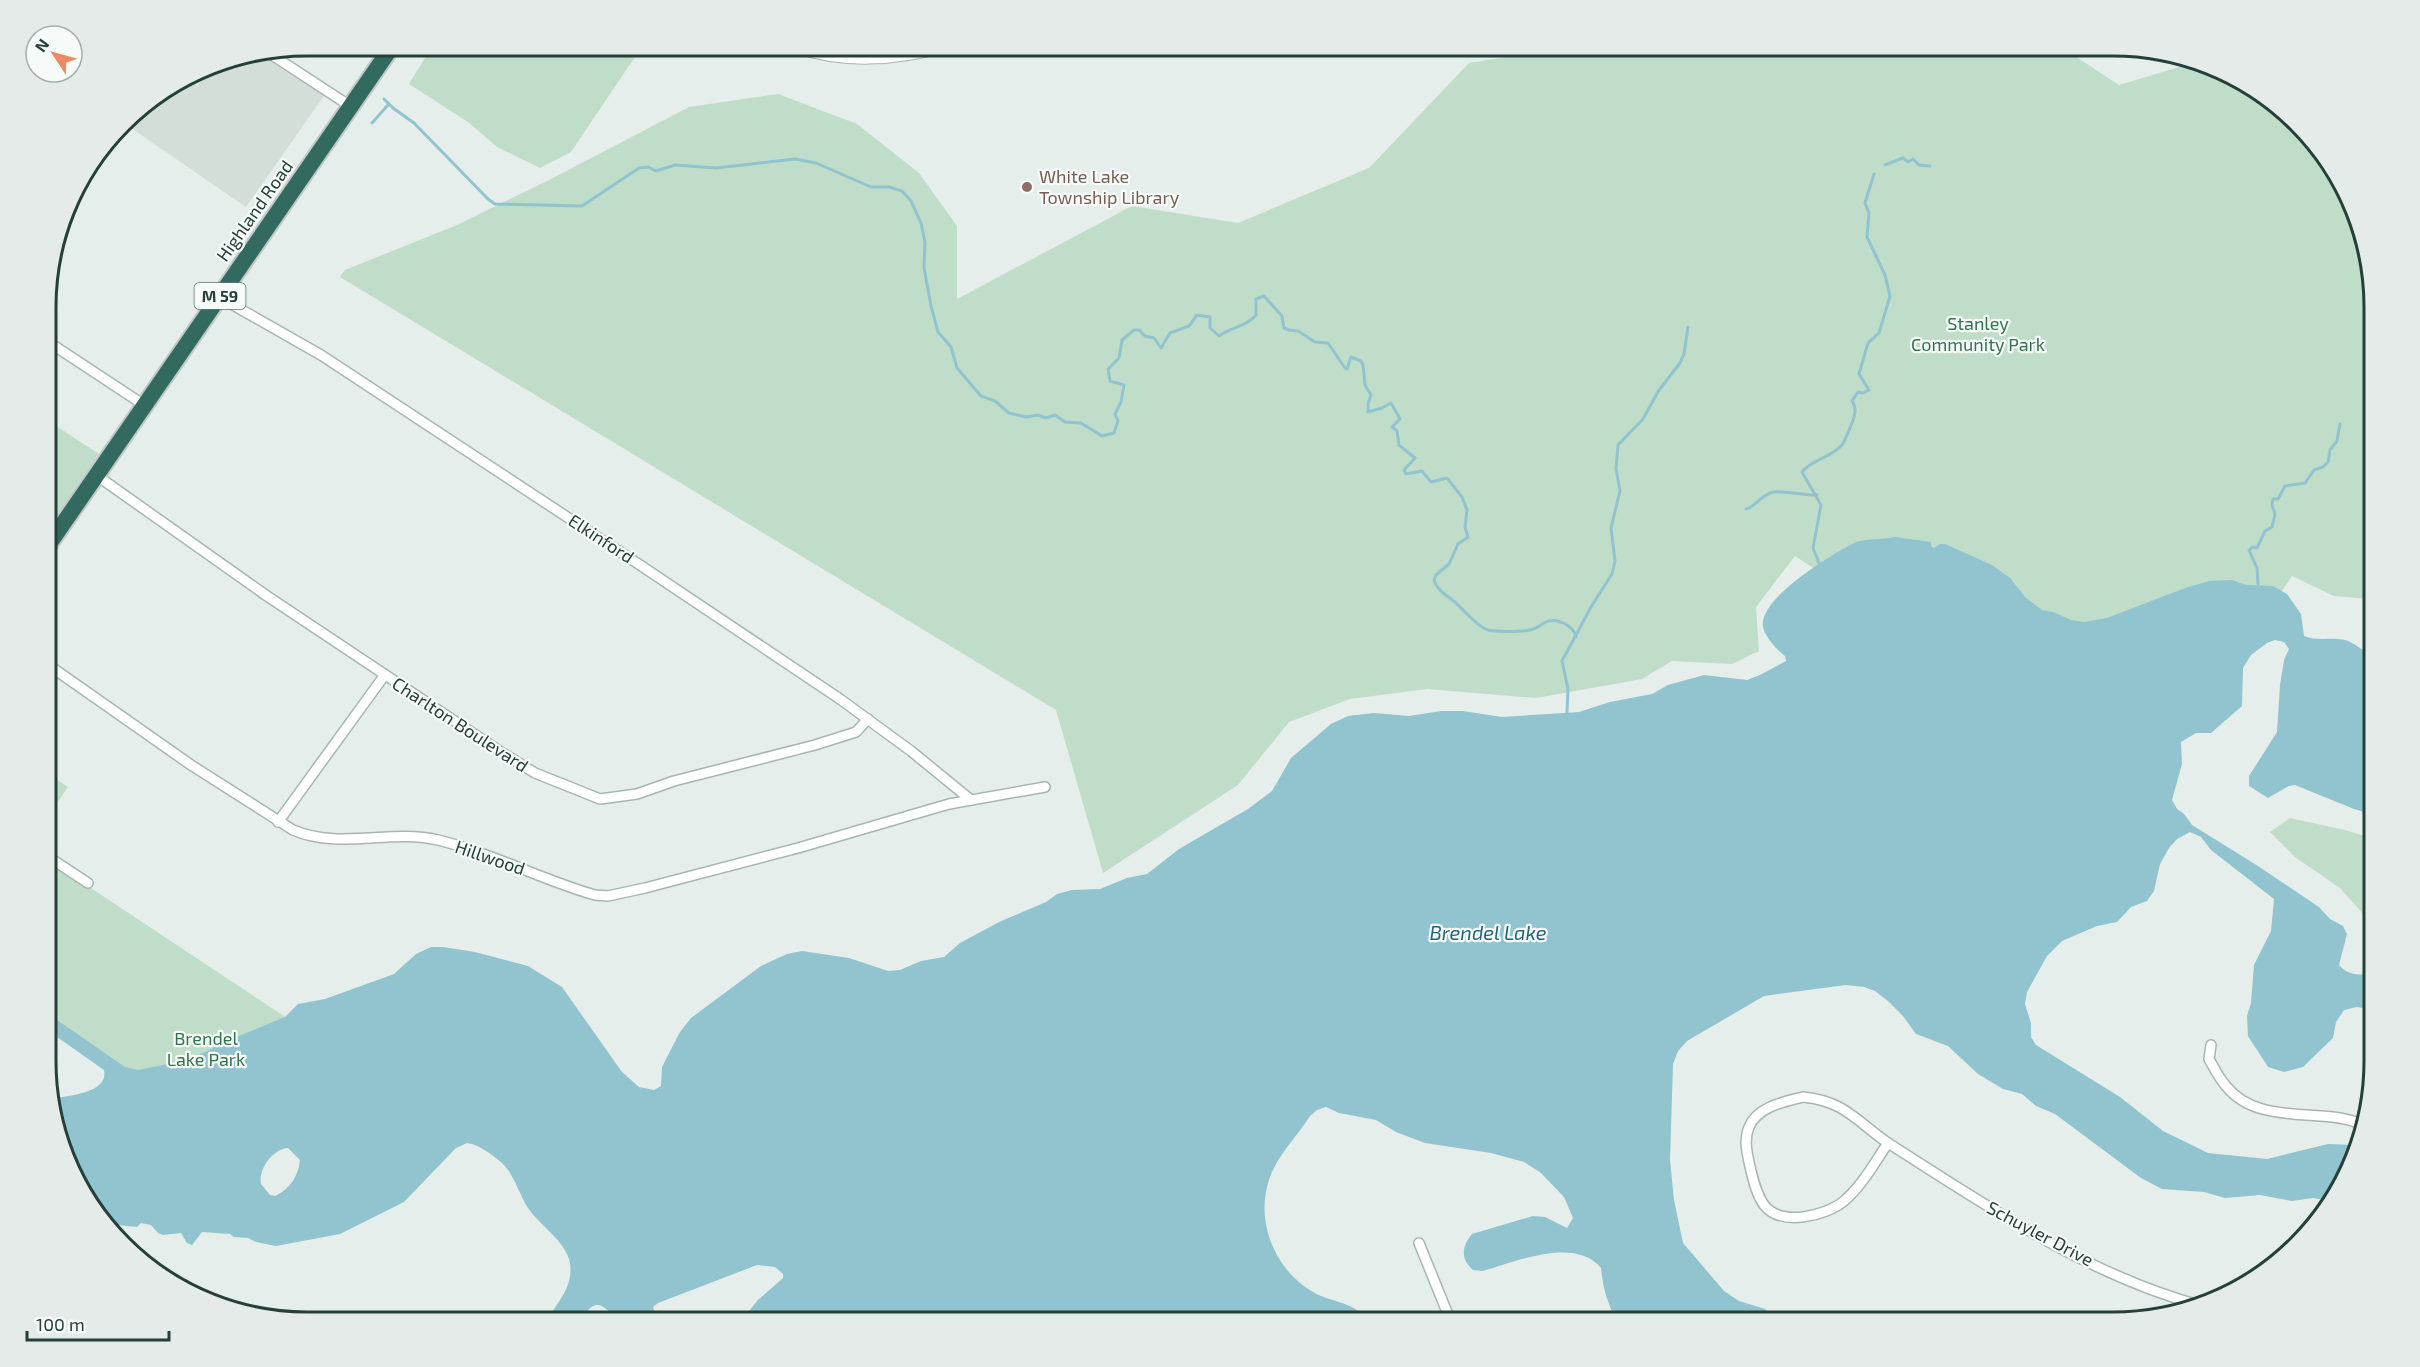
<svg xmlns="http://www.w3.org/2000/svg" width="2420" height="1367" font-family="'Exo 2',sans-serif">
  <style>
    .built { fill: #d4ded9 }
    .green { fill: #c0ddc9 }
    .water { fill: #91c4cf; fill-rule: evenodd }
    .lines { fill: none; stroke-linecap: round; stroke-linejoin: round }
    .stream { stroke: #91c4cf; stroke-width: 3 }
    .street-casing { stroke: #a8b6b1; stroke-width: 12 }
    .secondary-casing { stroke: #a4b9b2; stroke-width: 16 }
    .highway-casing { stroke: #c2c9c8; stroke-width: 20 }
    .street { stroke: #fff; stroke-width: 9 }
    .secondary { stroke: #fff; stroke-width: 14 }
    .highway { stroke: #326a60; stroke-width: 16 }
    .education-dot { fill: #8d6e63; stroke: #f6faf8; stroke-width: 2 }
    .labels { text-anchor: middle; stroke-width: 4.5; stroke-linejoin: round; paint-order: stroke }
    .shield { fill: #f6faf8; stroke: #647772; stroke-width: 1.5 }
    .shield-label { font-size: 16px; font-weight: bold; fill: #253f39 }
    .education-label { font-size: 18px; fill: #785e54; stroke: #f6faf8; text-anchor: start }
    .street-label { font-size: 18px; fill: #253f39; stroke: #f6faf8 }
    .park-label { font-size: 18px; fill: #31744d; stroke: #f6faf8 }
    .water-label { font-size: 20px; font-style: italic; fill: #226779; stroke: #f6faf8 }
    .rim { fill: none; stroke: #253f39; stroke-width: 3 }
  </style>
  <rect width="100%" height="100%" fill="#e5eeea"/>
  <path class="built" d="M 259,54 L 324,96 L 246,207 L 128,126 L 144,104 L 186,78 L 197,86 L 213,64 Z"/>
  <g class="green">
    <path d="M 433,45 L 643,45 L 571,152 L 540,168 L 497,147 L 468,122 L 409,84 Z"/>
    <path d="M 1527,45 L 2058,45 L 2119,85 L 2199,61 L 2244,80 L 2331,162 L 2361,223 L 2374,289 L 2374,597 L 2369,599 L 2334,596 L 2292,576 L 2147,789 L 1795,556 L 1756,607 L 1759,651 L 1732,664 L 1672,661 L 1642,679 L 1536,698 L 1427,689 L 1350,699 L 1289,722 L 1238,785 L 1103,873 L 1056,710 L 340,277 L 345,270 L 457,225 L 551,179 L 689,107 L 778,94 L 857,124 L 919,173 L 957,226 L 957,299 L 1132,206 L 1238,223 L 1369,168 L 1469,63 L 1530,53 Z"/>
    <path d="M 47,420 L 99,454 L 47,530 Z"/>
    <path d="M 47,773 L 68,787 L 47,818 Z"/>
    <path d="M 2290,818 L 2345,830 L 2374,839 L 2374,926 L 2340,888 L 2295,857 L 2270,832 Z"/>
    <path d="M 47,859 L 317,1038 L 237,1156 L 47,1030 Z"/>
  </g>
  <path class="water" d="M 1895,537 L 1931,542 L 1931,546 L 1934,548 L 1940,544 L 1945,544 L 1992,565 L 2010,578 L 2026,598 L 2042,610 L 2053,612 L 2071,620 L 2084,622 L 2107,618 L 2185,588 L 2209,581 L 2232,580 L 2246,585 L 2273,586 L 2287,594 L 2301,614 L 2304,636 C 2319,642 2334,636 2348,641 C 2358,645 2364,653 2374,655 L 2374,815 L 2354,809 L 2295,785 L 2289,786 L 2268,798 L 2249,786 L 2249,776 L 2277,732 L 2280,685 L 2284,660 L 2289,649 L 2284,642 L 2275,640 L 2267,643 L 2251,655 L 2243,668 L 2242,706 L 2211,733 L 2196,733 L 2181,742 L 2182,764 L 2172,800 L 2177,809 L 2184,814 L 2192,825 L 2258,866 L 2319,907 L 2330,919 L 2343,926 L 2347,934 L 2339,965 C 2348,976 2361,975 2374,974 L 2374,1010 L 2357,1007 L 2344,1010 L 2336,1022 L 2333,1038 L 2303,1067 L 2284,1072 L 2268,1067 L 2248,1036 L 2247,1016 L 2251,1003 L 2254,965 L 2271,931 L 2274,899 L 2211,850 L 2201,837 L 2190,832 L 2177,839 L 2169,848 L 2160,864 L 2154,891 L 2147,901 L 2131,907 L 2117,922 L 2097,926 L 2062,941 L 2047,956 L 2027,992 L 2025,1004 L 2031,1023 L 2031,1037 L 2036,1045 L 2120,1097 L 2163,1131 L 2208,1153 L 2267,1159 L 2328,1144 L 2354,1145 L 2340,1191 L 2334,1197 L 2325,1200 L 2313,1198 L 2292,1201 L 2260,1195 L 2225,1198 L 2204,1192 L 2162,1189 L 2141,1178 L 2055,1114 L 2036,1106 L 2022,1094 L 2003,1089 L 1978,1074 L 1948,1046 L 1916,1034 L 1903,1016 L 1888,1001 L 1875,991 L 1864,987 L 1846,985 L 1764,996 L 1687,1041 L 1678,1051 L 1673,1064 L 1670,1160 L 1674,1200 L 1683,1243 L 1724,1291 L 1739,1301 L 1765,1309 L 1777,1322 L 1617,1322 C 1607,1302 1603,1289 1601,1268 C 1575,1236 1515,1262 1483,1271 L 1473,1270 C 1460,1259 1462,1246 1472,1234 L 1533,1216 L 1545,1217 L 1567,1228 L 1573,1218 L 1564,1197 L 1541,1173 L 1524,1162 L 1491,1153 L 1425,1143 L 1396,1132 L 1376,1120 L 1339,1113 L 1326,1107 L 1317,1110 L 1310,1116 C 1299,1134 1283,1149 1274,1168 C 1250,1215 1274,1275 1321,1296 C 1336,1302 1360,1305 1368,1322 L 740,1322 L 758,1300 L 783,1278 L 783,1274 L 775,1267 L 757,1265 L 658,1303 L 653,1307 L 658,1322 L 620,1322 C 598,1300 596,1299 578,1322 L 549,1322 L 549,1317 C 560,1299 573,1286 570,1263 C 566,1241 540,1226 528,1208 C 519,1194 515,1176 503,1164 C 493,1155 480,1145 467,1143 L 456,1148 L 404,1202 L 340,1234 L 276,1246 L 256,1242 L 248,1238 L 234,1237 L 230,1234 L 202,1232 L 192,1245 L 187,1243 L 181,1233 L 163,1235 L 158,1233 L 151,1225 L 141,1223 L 137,1227 L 108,1224 L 89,1205 L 49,1099 C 65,1096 109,1094 104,1070 L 47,1030 L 47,1013 L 125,1067 L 138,1070 L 182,1061 L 205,1052 L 229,1040 L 285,1017 L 298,1004 L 325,999 L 394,974 L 416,954 L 431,947 L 443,947 L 475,952 L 528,966 L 562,987 L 622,1072 L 639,1087 L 654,1090 L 661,1086 L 662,1067 L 680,1032 L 691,1018 L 761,966 L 787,954 L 802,951 L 849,958 L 888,971 L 900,970 L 921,961 L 944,957 L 960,943 L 999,922 L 1046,902 L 1057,894 L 1072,890 L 1100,889 L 1127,878 L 1147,874 L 1179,849 L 1248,809 L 1272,791 L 1291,758 L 1331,724 L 1348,716 L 1374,713 L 1409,716 L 1441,711 L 1463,711 L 1502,717 L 1579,712 L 1610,702 L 1652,694 L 1668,685 L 1704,675 L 1747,680 L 1760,675 L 1786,661 L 1785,656 C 1777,650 1765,637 1763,627 C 1758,598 1833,554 1854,543 C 1864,538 1883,540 1895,537 ZM 288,1148 L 300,1160 C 298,1177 290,1189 275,1196 L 270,1195 L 261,1184 C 258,1169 273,1149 288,1148 Z"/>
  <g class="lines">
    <g class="stream">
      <path d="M 358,45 L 360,49"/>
      <path d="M 384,99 L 393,108 L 414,123 L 488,199 L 495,204 L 582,206 L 639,168 L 648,167 L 656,171 L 675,165 L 716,168 L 795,159 L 816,163 L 871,187 L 889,187 L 902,191 L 911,201 L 921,223 L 925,242 L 924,268 L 931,306 L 938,332 L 951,347 L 957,368 L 981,396 L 995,401 L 1009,413 L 1026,417 L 1038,415 L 1046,418 L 1055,415 L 1065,422 L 1081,423 L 1102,436 L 1114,433 L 1118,421 L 1115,414 L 1121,402 L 1124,385 L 1110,381 L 1108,369 L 1119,358 L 1122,340 L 1134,330 L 1139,330 L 1145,336 L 1154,338 L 1161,348 L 1170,333 L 1189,326 L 1197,315 L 1210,317 L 1210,328 L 1219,336 C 1231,327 1246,327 1256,315 L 1256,299 L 1264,296 L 1282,316 L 1284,328 L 1289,330 L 1298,331 L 1315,342 L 1328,343 L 1345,368 L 1347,369 L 1351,357 L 1361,361 L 1363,365 L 1365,385 L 1371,395 L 1368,404 L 1368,412 L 1382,408 L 1391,403 L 1400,419 L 1392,427 L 1397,431 L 1399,445 L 1415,458 L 1404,470 L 1406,474 L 1422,471 L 1431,482 L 1447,478 L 1462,497 L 1467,510 L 1465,527 L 1468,537 L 1458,544 L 1449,564 L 1436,575 L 1434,580 C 1437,591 1448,596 1456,603 C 1463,610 1479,628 1488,630 C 1496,632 1522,632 1530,630 C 1537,629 1540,625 1546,622 C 1557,617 1574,626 1576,637"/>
      <path d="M 372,123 L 388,105"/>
      <path d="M 1885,165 L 1903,158 L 1908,162 L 1913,159 L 1919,165 L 1930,166"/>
      <path d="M 1746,509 C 1757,506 1761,494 1774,492 C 1784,490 1805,496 1817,495"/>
      <path d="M 1819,563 L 1813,548 L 1821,505 L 1802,472 C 1812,459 1831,458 1842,445 C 1846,439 1849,430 1852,423 C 1855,415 1857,408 1852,401 L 1858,392 L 1863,393 L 1869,390 L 1859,374 L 1868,343 L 1879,333 L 1890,296 L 1885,275 L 1867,237 L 1869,213 L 1865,203 L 1874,174"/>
      <path d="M 2258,584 L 2257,568 L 2249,550 L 2253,547 L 2257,548 L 2265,531 L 2272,527 L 2275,514 L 2272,505 L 2273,499 L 2278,499 L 2285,486 L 2305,483 L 2314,470 L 2323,467 L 2328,462 L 2330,450 L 2337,441 L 2340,424"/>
      <path d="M 1567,713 L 1568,689 L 1562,661 L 1591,607 L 1612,574 L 1615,561 L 1611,528 L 1620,491 L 1616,469 L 1618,445 L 1643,419 L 1659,390 L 1680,363 L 1684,354 L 1688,327"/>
    </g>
    <g class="street-casing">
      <g id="street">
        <path d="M 269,53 L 350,106"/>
        <path d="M 219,297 L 321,355 L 640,565 L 840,699 L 911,751 L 971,800"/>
        <path d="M 47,341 L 144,405"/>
        <path d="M 96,475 L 267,596 L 501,752 L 535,773 L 600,799 L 637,794 L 674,781 L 815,745 L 856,732 L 868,719"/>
        <path d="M 47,664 L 191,765 L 293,830 C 340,850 390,829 438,840 C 492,853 542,880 595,895 L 608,896 L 645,888 L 798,848 L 949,804 L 1045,787"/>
        <path d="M 278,822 L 384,676"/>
        <path d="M 47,856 L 88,883"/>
        <path d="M 2211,1045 L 2209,1059 C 2214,1068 2219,1078 2226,1086 C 2249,1115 2287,1113 2320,1116 C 2333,1117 2348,1118 2360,1124"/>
        <path d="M 1803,1097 C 1845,1101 1856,1121 1888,1143 C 1875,1162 1862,1186 1844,1201 C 1826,1216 1781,1227 1764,1205 C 1757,1195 1754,1183 1751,1171 C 1748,1157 1743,1141 1749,1127 C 1758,1106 1784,1102 1803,1097 Z"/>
        <path d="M 1888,1143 C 1987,1206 2087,1275 2202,1306"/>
        <path d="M 1419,1243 L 1451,1322"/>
      </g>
    </g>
    <g class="secondary-casing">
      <path id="secondary" d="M 795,45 C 842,62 895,59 943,45"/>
    </g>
    <g class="highway-casing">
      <path id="highway" d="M 47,547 L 393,45"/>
    </g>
    <use href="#street" class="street"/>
    <use href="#secondary" class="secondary"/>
    <use href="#highway" class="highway"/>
  </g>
  <circle class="education-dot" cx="1027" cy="187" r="6"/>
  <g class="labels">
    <rect class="shield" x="194.5" y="283" width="51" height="26" rx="4.5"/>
    <g class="shield-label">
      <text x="220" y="302">M 59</text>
    </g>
    <g class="education-label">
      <text x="1039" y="183">White Lake<tspan x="1039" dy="21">Township Library</tspan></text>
    </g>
    <g class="street-label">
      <text transform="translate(255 211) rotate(-55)" y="6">Highland Road</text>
      <text transform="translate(601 539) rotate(33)" y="6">Elkinford</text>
      <text transform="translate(460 725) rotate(33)" y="6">Charlton Boulevard</text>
      <text transform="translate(490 858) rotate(19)" y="6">Hillwood</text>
      <text transform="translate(2040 1234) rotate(28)" y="6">Schuyler Drive</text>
    </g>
    <g class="park-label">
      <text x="1978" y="330">Stanley<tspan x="1978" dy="21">Community Park</tspan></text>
      <text x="206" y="1045">Brendel<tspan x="206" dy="21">Lake Park</tspan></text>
    </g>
    <g class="water-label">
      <text x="1488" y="940">Brendel Lake</text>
    </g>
  </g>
  <path d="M0 0H2420V1367H0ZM307 56H2113A251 251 0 0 1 2364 307V1061A251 251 0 0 1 2113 1312H307A251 251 0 0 1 56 1061V307A251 251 0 0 1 307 56Z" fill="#e5ebe9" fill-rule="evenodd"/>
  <path class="rim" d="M307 56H2113A251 251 0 0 1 2364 307V1061A251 251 0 0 1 2113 1312H307A251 251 0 0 1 56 1061V307A251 251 0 0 1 307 56Z"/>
  <g transform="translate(54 54) rotate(306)"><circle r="28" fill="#f6faf8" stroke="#a2afac" stroke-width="1.5"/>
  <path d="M0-4.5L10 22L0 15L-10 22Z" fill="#eb8b66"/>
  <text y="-9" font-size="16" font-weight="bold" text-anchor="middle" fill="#253f39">N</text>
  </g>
  <path d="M27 1331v9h142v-9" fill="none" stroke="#253f39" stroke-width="3"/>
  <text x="36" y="1331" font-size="18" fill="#253f39" stroke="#f6faf8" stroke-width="4.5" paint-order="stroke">100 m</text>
</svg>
